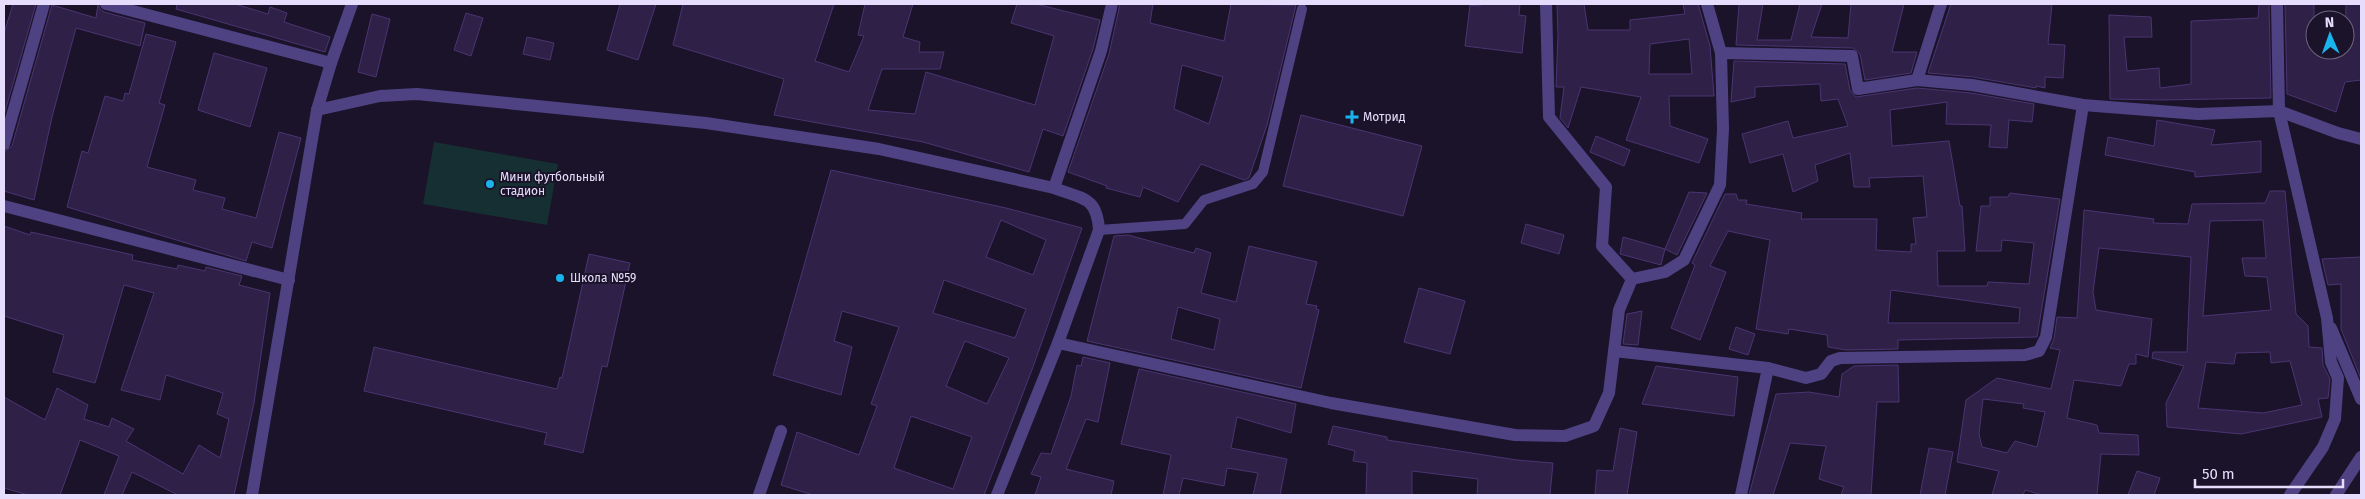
<svg xmlns="http://www.w3.org/2000/svg" width="2365" height="499" font-family="'Fira Sans',sans-serif">
  <style>
    .green { fill: #162f32 }
    .building { fill: #2f2048; stroke: #4b3472; fill-rule: evenodd }
    .lines { fill: none; stroke-linecap: round; stroke-linejoin: round }
    .lane { stroke: #4f4283; stroke-width: 10 }
    .street { stroke: #4f4283; stroke-width: 12 }
    .poi-dot { fill: #1ab4ec; stroke: #1a1329; stroke-width: 2 }
    .labels { text-anchor: middle; stroke-width: 4; stroke-linejoin: round; paint-order: stroke }
    .poi-label { font-size: 12px; fill: #e6ddfc; stroke: #1a1329; text-anchor: start }
  </style>
  <rect width="100%" height="100%" fill="#1a1329"/>
  <path class="green" d="M 434,142 L 558,164 L 547,225 L 423,204 Z"/>
  <g class="building">
    <path d="M 13,4 L 36,4 L 4,115 L 4,33 Z"/>
    <path d="M 98,4 L 100,9 L 104,12 L 145,23 L 140,46 L 76,28 L 52,117 L 34,200 L 4,191 L 4,152 L 12,146 L 52,5 L 96,18 Z"/>
    <path d="M 177,4 L 235,4 L 268,14 L 270,7 L 287,13 L 284,22 L 330,37 L 325,52 L 176,9 Z"/>
    <path d="M 620,4 L 656,4 L 638,60 L 607,50 Z"/>
    <path d="M 683,4 L 834,4 L 815,61 L 849,72 L 864,36 L 858,35 L 865,4 L 913,4 L 903,37 L 920,42 L 919,52 L 944,52 L 940,69 L 882,69 L 868,110 L 915,114 L 926,72 L 1035,105 L 1054,36 L 1011,23 L 1017,4 L 1036,4 L 1100,20 L 1093,49 L 1063,136 L 1043,129 L 1029,172 L 923,142 L 774,115 L 784,79 L 673,45 Z"/>
    <path d="M 1120,4 L 1153,4 L 1150,23 L 1224,41 L 1231,4 L 1296,5 L 1267,125 L 1249,178 L 1244,180 L 1201,164 L 1178,202 L 1143,187 L 1140,197 L 1106,188 L 1107,186 L 1068,172 L 1109,54 ZM 1182,65 L 1223,77 L 1209,124 L 1174,109 Z"/>
    <path d="M 1481,4 L 1520,4 L 1519,15 L 1526,16 L 1522,53 L 1465,46 L 1470,5 L 1480,6 Z"/>
    <path d="M 1557,4 L 1584,4 L 1588,30 L 1630,30 L 1630,20 L 1685,14 L 1683,4 L 1698,4 L 1710,46 L 1714,96 L 1669,96 L 1670,126 L 1708,139 L 1699,163 L 1626,140 L 1641,97 L 1581,87 L 1568,128 L 1560,118 L 1564,87 L 1556,87 L 1558,36 ZM 1689,39 L 1692,74 L 1649,74 L 1650,44 Z"/>
    <path d="M 1739,4 L 1763,4 L 1757,40 L 1791,40 L 1800,4 L 1822,4 L 1811,37 L 1848,38 L 1851,4 L 1904,4 L 1892,52 L 1917,52 L 1911,73 L 1865,80 L 1860,54 L 1853,48 L 1736,45 Z"/>
    <path d="M 1951,4 L 2052,4 L 2048,44 L 2065,45 L 2063,78 L 2045,77 L 2045,88 L 2036,86 L 2036,88 L 1973,77 L 1928,73 Z"/>
    <path d="M 2259,4 L 2269,4 L 2271,98 L 2161,100 L 2110,99 L 2109,15 L 2151,17 L 2152,37 L 2124,37 L 2127,71 L 2159,68 L 2160,88 L 2191,84 L 2191,21 L 2258,18 Z"/>
    <path d="M 2285,4 L 2314,4 L 2314,50 L 2345,50 L 2346,4 L 2361,4 L 2361,80 L 2345,82 L 2336,112 L 2287,94 Z"/>
    <path d="M 466,13 L 483,18 L 471,56 L 454,50 Z"/>
    <path d="M 372,14 L 390,19 L 376,77 L 358,72 Z"/>
    <path d="M 146,34 L 176,42 L 159,103 L 165,105 L 147,167 L 196,180 L 193,190 L 225,198 L 222,209 L 256,218 L 279,132 L 301,138 L 272,248 L 252,242 L 246,261 L 67,207 L 82,151 L 88,153 L 105,96 L 123,101 L 125,93 L 129,94 Z"/>
    <path d="M 527,37 L 554,43 L 550,60 L 523,54 Z"/>
    <path d="M 214,53 L 267,68 L 250,127 L 198,110 Z"/>
    <path d="M 1734,61 L 1845,64 L 1850,90 L 1856,97 L 1917,88 L 1971,93 L 2034,104 L 2032,122 L 2009,120 L 2007,148 L 1989,147 L 1991,125 L 1946,124 L 1947,102 L 1890,110 L 1892,146 L 1949,141 L 1960,206 L 1962,206 L 1965,251 L 1937,251 L 1938,286 L 1987,286 L 1988,282 L 2029,284 L 2034,243 L 2002,240 L 2001,251 L 1976,251 L 1981,206 L 1990,206 L 1990,197 L 2008,197 L 2010,193 L 2060,199 L 2037,337 L 1898,340 L 1898,349 L 1846,350 L 1828,347 L 1827,335 L 1789,329 L 1788,334 L 1756,329 L 1770,240 L 1728,231 L 1710,266 L 1726,272 L 1700,340 L 1671,328 L 1695,265 L 1692,263 L 1725,194 L 1736,194 L 1738,200 L 1747,200 L 1746,204 L 1802,213 L 1801,219 L 1877,219 L 1876,250 L 1911,252 L 1911,244 L 1916,244 L 1913,218 L 1927,217 L 1923,176 L 1869,178 L 1870,187 L 1854,187 L 1850,153 L 1815,165 L 1818,181 L 1793,192 L 1783,154 L 1750,163 L 1742,134 L 1788,121 L 1793,138 L 1848,126 L 1838,99 L 1821,101 L 1820,84 L 1755,87 L 1755,97 L 1731,102 ZM 1891,290 L 2020,308 L 2019,323 L 1888,323 Z"/>
    <path d="M 1301,115 L 1422,146 L 1403,216 L 1283,186 Z"/>
    <path d="M 2157,120 L 2215,130 L 2211,145 L 2261,141 L 2261,172 L 2195,177 L 2195,172 L 2105,155 L 2108,137 L 2154,146 Z"/>
    <path d="M 1596,136 L 1630,150 L 1624,166 L 1590,152 Z"/>
    <path d="M 831,170 L 1006,208 L 1082,228 L 1033,367 L 984,495 L 813,495 L 781,485 L 797,432 L 859,455 L 877,406 L 871,404 L 899,327 L 842,311 L 834,341 L 852,347 L 841,395 L 773,375 ZM 1001,220 L 1046,240 L 1033,275 L 986,257 ZM 944,280 L 1026,309 L 1015,338 L 933,313 ZM 965,341 L 1009,358 L 987,404 L 946,386 ZM 911,416 L 972,437 L 953,489 L 894,468 Z"/>
    <path d="M 2270,191 L 2285,191 L 2296,314 L 2308,326 L 2309,347 L 2322,348 L 2323,365 L 2330,379 L 2328,398 L 2318,399 L 2322,417 L 2241,434 L 2167,427 L 2166,403 L 2184,366 L 2152,358 L 2153,352 L 2187,352 L 2191,257 L 2099,248 L 2093,292 L 2096,310 L 2152,319 L 2148,357 L 2136,354 L 2136,364 L 2129,364 L 2121,386 L 2074,380 L 2067,418 L 2097,425 L 2099,433 L 2138,435 L 2139,455 L 2101,454 L 2097,495 L 2042,495 L 2025,490 L 2023,495 L 1992,495 L 1999,471 L 1957,462 L 1966,400 L 1997,378 L 2051,389 L 2060,350 L 2050,348 L 2054,339 L 2057,317 L 2077,318 L 2084,210 L 2154,219 L 2153,223 L 2188,224 L 2192,204 L 2265,203 ZM 2263,220 L 2266,258 L 2242,258 L 2245,276 L 2267,277 L 2271,310 L 2203,316 L 2210,221 ZM 2270,352 L 2271,363 L 2290,361 L 2302,405 L 2263,413 L 2198,408 L 2206,362 L 2234,364 L 2236,353 ZM 1983,399 L 2024,404 L 2023,408 L 2045,412 L 2037,447 L 2015,441 L 2007,453 L 1982,447 L 1979,434 Z"/>
    <path d="M 1689,192 L 1707,193 L 1677,255 L 1665,249 Z"/>
    <path d="M 1526,224 L 1564,235 L 1559,254 L 1521,243 Z"/>
    <path d="M 4,226 L 30,235 L 31,232 L 133,255 L 132,260 L 177,269 L 178,265 L 205,271 L 206,267 L 242,276 L 239,285 L 270,293 L 254,403 L 234,495 L 178,495 L 132,472 L 122,495 L 104,495 L 119,456 L 80,440 L 60,495 L 28,495 L 4,488 L 4,397 L 45,420 L 57,388 L 88,405 L 84,419 L 109,427 L 112,418 L 134,429 L 126,441 L 183,474 L 199,445 L 220,458 L 229,419 L 217,414 L 223,393 L 166,375 L 160,400 L 121,390 L 154,293 L 124,285 L 95,383 L 53,372 L 64,335 L 4,316 Z"/>
    <path d="M 1128,235 L 1194,253 L 1196,248 L 1211,253 L 1201,293 L 1236,302 L 1249,246 L 1317,262 L 1306,304 L 1317,306 L 1316,309 L 1319,310 L 1301,388 L 1087,341 L 1114,236 ZM 1178,307 L 1220,319 L 1214,350 L 1171,339 Z"/>
    <path d="M 1623,237 L 1665,249 L 1661,265 L 1620,254 Z"/>
    <path d="M 589,254 L 630,263 L 607,367 L 602,366 L 583,453 L 544,444 L 547,433 L 364,391 L 374,347 L 557,389 L 560,377 L 562,378 Z"/>
    <path d="M 2361,257 L 2361,379 L 2341,329 L 2341,284 L 2328,285 L 2322,259 Z"/>
    <path d="M 1419,288 L 1465,301 L 1450,354 L 1404,342 Z"/>
    <path d="M 1642,311 L 1638,345 L 1623,344 L 1627,314 Z"/>
    <path d="M 1736,327 L 1755,334 L 1748,355 L 1729,349 Z"/>
    <path d="M 1083,357 L 1110,363 L 1098,422 L 1086,419 L 1066,469 L 1114,481 L 1111,495 L 1035,495 L 1041,477 L 1031,474 L 1041,453 L 1051,454 L 1071,396 L 1077,365 L 1081,366 Z"/>
    <path d="M 1898,365 L 1899,402 L 1877,402 L 1871,495 L 1841,495 L 1844,487 L 1819,479 L 1826,446 L 1790,443 L 1773,495 L 1749,495 L 1776,394 L 1809,392 L 1839,397 L 1842,374 L 1854,366 Z"/>
    <path d="M 1656,366 L 1738,377 L 1734,416 L 1642,404 Z"/>
    <path d="M 1139,369 L 1296,404 L 1291,433 L 1237,417 L 1231,448 L 1287,459 L 1280,495 L 1253,495 L 1258,473 L 1227,468 L 1224,486 L 1183,478 L 1179,495 L 1163,495 L 1171,455 L 1121,444 Z"/>
    <path d="M 1333,426 L 1387,437 L 1387,440 L 1517,460 L 1553,463 L 1550,495 L 1477,495 L 1478,479 L 1412,471 L 1412,495 L 1366,495 L 1367,463 L 1353,461 L 1355,451 L 1328,444 Z"/>
    <path d="M 1620,428 L 1637,432 L 1627,495 L 1595,495 L 1597,470 L 1613,471 Z"/>
    <path d="M 1929,448 L 1953,452 L 1945,495 L 1920,495 Z"/>
    <path d="M 2137,471 L 2160,478 L 2154,495 L 2128,495 Z"/>
  </g>
  <g class="lines">
    <path class="lane" d="M 1099,230 L 1185,224 L 1204,200 L 1253,184 L 1263,172 L 1302,9"/>
    <g class="street">
      <path d="M 106,4 L 331,63"/>
      <path d="M 1546,4 L 1549,117 L 1606,187 L 1602,246 L 1632,279"/>
      <path d="M 2277,4 L 2279,111 L 2327,318 L 2331,362 L 2338,378 L 2335,419 L 2323,447 L 2290,495"/>
      <path d="M 1721,53 L 1852,56 L 1858,89 L 1917,80 L 1972,85 L 2083,105 L 2198,114 L 2279,111 L 2338,133 L 2361,139"/>
      <path d="M 1917,80 L 1941,4"/>
      <path d="M 317,110 L 380,96 L 417,94 L 706,123 L 879,149 L 1054,188 L 1101,51 L 1112,4"/>
      <path d="M 4,144 L 44,4"/>
      <path d="M 4,206 L 289,280"/>
      <path d="M 2331,328 L 2361,399"/>
      <path d="M 1058,343 L 1331,403 L 1515,435 L 1565,436 L 1594,426 L 1609,393 L 1619,310 L 1632,279 L 1665,272 L 1684,260 L 1720,185 L 1723,129 L 1721,53 L 1707,4"/>
      <path d="M 1614,351 L 1768,368 L 1806,378 L 1821,374 L 1831,361 L 1840,358 L 2025,355 L 2039,351 L 2046,337 L 2083,105"/>
      <path d="M 252,495 L 317,110 L 331,63 L 352,4"/>
      <path d="M 759,495 L 781,431"/>
      <path d="M 997,495 L 1058,343 L 1099,230 C 1097,196 1082,199 1054,188"/>
      <path d="M 1741,495 L 1768,368"/>
      <path d="M 2336,495 L 2361,457"/>
    </g>
  </g>
  <g class="poi-dot">
    <path d="M1349.5 109.5h5v5h5v5h-5v5h-5v-5h-5v-5h5z"/>
    <circle cx="490" cy="184" r="5"/>
    <circle cx="560" cy="278" r="5"/>
  </g>
  <g class="labels">
    <g class="poi-label">
      <text x="1363" y="121">Мотрид</text>
      <text x="500" y="181">Мини футбольный<tspan x="500" dy="14">стадион</tspan></text>
      <text x="570" y="282">Школа №59</text>
    </g>
  </g>
  <rect width="2365" height="499" fill="none" stroke="#e6ddfc" stroke-width="10"/>
  <g transform="translate(2330 35) rotate(358)"><circle r="24" fill="#1a1329" stroke="#6c647d"/>
  <path d="M0-4L9 19L0 12L-9 19Z" fill="#1ab4ec"/>
  <text y="-8" font-size="14" font-weight="bold" text-anchor="middle" fill="#e6ddfc">N</text>
  </g>
  <path d="M2195 479v8h148v-8" fill="none" stroke="#e6ddfc" stroke-width="2.5"/>
  <text x="2202" y="479" font-size="15" fill="#e6ddfc" stroke="#1a1329" stroke-width="4" paint-order="stroke">50 m</text>
</svg>
